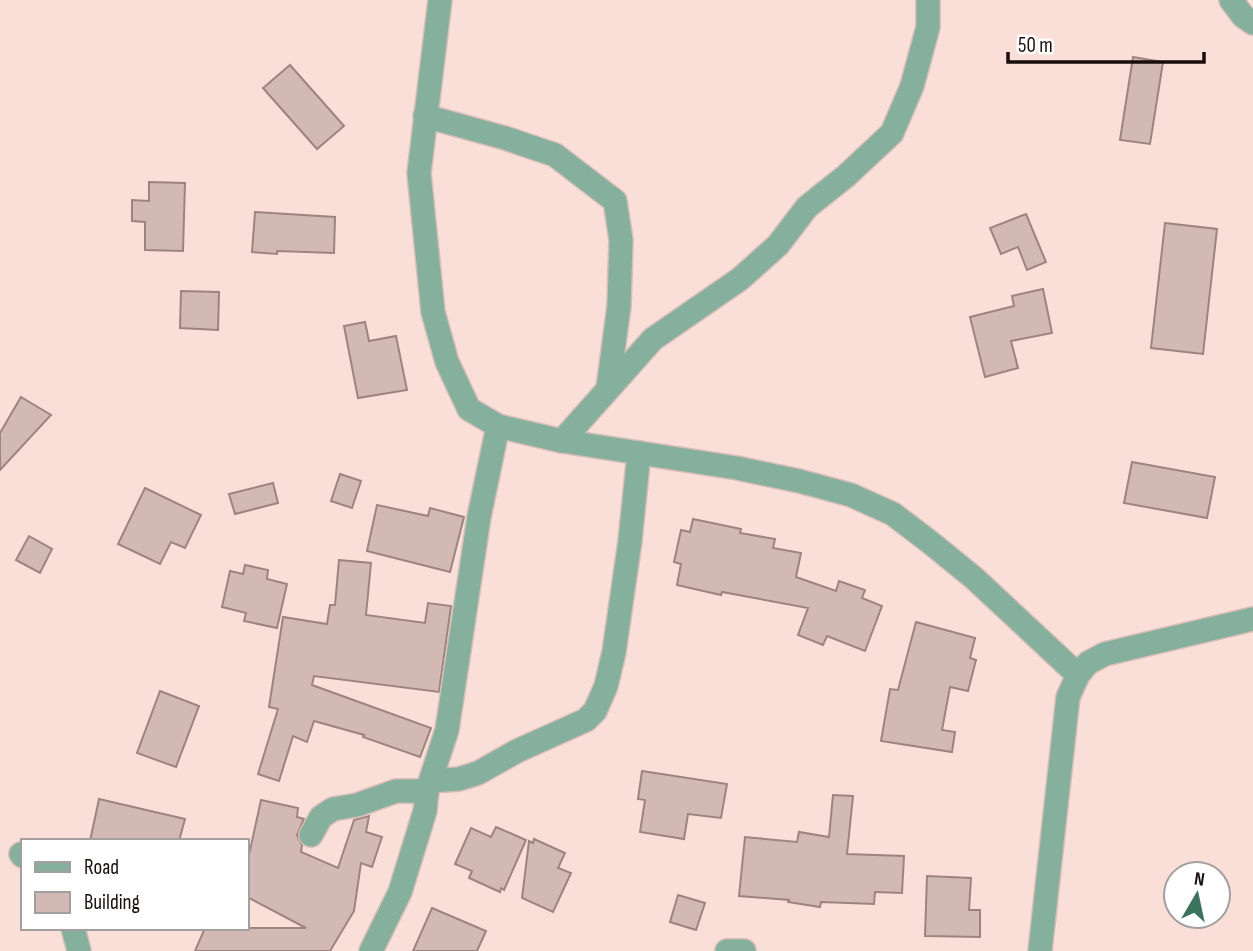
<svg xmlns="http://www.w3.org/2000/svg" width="1253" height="951" font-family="'Sofia Sans Condensed',sans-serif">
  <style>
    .building { fill: #d3b9b3; stroke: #9d847e; stroke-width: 2 }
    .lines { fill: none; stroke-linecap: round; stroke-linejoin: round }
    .minor-casing { stroke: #d6beb7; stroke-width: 26 }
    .minor { stroke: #84b09d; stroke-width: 23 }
  </style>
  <rect width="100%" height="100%" fill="#fadfd8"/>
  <g class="building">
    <path d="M 1133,57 L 1163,62 L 1150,144 L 1120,140 Z"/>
    <path d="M 290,65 L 344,126 L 317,149 L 263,88 Z"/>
    <path d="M 149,182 L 185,183 L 183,251 L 145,250 L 145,222 L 132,221 L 132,200 L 149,201 Z"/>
    <path d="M 255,212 L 335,217 L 334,253 L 277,251 L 277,254 L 252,252 Z"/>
    <path d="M 1026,214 L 1046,262 L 1027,270 L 1018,247 L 1001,254 L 990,228 Z"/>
    <path d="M 1165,223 L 1217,229 L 1203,354 L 1151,348 Z"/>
    <path d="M 1043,289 L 1052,333 L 1011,341 L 1018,368 L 985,377 L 970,317 L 1014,306 L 1012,296 Z"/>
    <path d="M 181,291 L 219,292 L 218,330 L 180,328 Z"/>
    <path d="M 365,322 L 369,341 L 396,336 L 407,390 L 358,398 L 344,326 Z"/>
    <path d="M 21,397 L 51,415 L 0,470 L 0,433 Z"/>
    <path d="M 1132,462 L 1215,477 L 1207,518 L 1124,503 Z"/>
    <path d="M 340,474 L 361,481 L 352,508 L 331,501 Z"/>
    <path d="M 273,483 L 278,503 L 235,514 L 229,494 Z"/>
    <path d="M 145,488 L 201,515 L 185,548 L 171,542 L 160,564 L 118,544 Z"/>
    <path d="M 377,505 L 428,516 L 430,508 L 464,517 L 450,572 L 367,551 Z"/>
    <path d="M 693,519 L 741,529 L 740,533 L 775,539 L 773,548 L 801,553 L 796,577 L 836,591 L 839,581 L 865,590 L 862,598 L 882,606 L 865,651 L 827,636 L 823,645 L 798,635 L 808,608 L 722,592 L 721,595 L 677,585 L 681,564 L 674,562 L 681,530 L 690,532 Z"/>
    <path d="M 29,536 L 52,549 L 40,573 L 16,560 Z"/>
    <path d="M 339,560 L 371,563 L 366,615 L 425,623 L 428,603 L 451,606 L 439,692 L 314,676 L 312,685 L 431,728 L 420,757 L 363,737 L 364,735 L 314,721 L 307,742 L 293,736 L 279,781 L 258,774 L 278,709 L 269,707 L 283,617 L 327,624 L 330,605 L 335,605 Z"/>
    <path d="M 245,565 L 268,570 L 267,579 L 287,584 L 277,628 L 244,621 L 246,613 L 222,607 L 230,571 L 243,574 Z"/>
    <path d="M 916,622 L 975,638 L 970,658 L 976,660 L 968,691 L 950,687 L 942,730 L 955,732 L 952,752 L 881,741 L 890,689 L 898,690 Z"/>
    <path d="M 160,691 L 199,706 L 176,767 L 137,753 Z"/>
    <path d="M 642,771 L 727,784 L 721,818 L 688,814 L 684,839 L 640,832 L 645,800 L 638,799 Z"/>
    <path d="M 833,795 L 853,796 L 847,854 L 904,856 L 902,893 L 875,892 L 874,904 L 821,902 L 820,907 L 788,902 L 789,900 L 739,896 L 745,837 L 797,842 L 799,832 L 829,837 Z"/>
    <path d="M 99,799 L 185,819 L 179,841 L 90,841 Z"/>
    <path d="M 261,800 L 298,808 L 297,817 L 304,819 L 297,835 L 302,845 L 301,852 L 338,868 L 354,820 L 369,816 L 366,832 L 382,837 L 372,867 L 361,863 L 354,911 L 330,951 L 195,951 L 205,928 L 306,928 L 247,897 L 247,864 Z"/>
    <path d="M 496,827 L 526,840 L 504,890 L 501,888 L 500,892 L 469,878 L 472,871 L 455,864 L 471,828 L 491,837 Z"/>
    <path d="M 534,839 L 565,853 L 558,868 L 571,873 L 553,912 L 522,898 L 529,841 L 533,843 Z"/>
    <path d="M 927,876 L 971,878 L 969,910 L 980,910 L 980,937 L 925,936 Z"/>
    <path d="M 678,895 L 705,903 L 696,930 L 670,922 Z"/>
    <path d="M 432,908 L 486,931 L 477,951 L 413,951 Z"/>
  </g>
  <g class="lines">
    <g class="minor-casing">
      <g id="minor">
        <path d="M 440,0 L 419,173 L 433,312 L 447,362 L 469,409 L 498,426 L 562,441 L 737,468 L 799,481 L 851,495 L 893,514 L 931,543 L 974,578 L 1078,675"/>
        <path d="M 1231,0 L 1243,16 L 1253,23"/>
        <path d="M 425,116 L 505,138 L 555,155 L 615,201 L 621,240 L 619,306 L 608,388"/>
        <path d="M 562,441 L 653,339 L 740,279 L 778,245 L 807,207 L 846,176 L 892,133 L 912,86 L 928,27 L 928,0"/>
        <path d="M 431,781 L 459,779 L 478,773 L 517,751 L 586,720 L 595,711 L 606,686 L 614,652 L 630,541 L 639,453"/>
        <path d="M 311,835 L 321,817 L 333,809 L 357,805 L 396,791 L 427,791"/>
        <path d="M 21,854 L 23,856"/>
        <path d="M 73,928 L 79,951"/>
        <path d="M 371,951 L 400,892 L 425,811 L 427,791 L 447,730 L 479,517 L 498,426"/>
        <path d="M 727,951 L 744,951"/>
        <path d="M 1040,951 L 1068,697 L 1078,675 L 1088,663 L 1105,654 L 1253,619"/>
      </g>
    </g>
    <use href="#minor" class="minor"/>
  </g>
  <rect x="21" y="839" width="228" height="91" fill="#ffffff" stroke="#a29f9e" stroke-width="2"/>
  <rect x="35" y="862" width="35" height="10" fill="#84b09d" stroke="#a29f9e" stroke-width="2"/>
  <text x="84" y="874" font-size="21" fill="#170e0c">Road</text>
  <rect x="35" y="892" width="35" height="21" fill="#d3b9b3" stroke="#a29f9e" stroke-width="2"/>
  <text x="84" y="909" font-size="21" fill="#170e0c">Building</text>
  <g transform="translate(1197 895) rotate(9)"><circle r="33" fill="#ffffff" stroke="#a29f9e" stroke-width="2"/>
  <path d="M0-5L12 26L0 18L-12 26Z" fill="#39735c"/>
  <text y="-10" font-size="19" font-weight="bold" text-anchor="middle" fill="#170e0c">N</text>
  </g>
  <path d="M1008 52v10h196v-10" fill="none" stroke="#170e0c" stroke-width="3.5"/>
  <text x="1018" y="52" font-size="21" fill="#170e0c" stroke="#ffffff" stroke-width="5" paint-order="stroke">50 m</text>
</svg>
